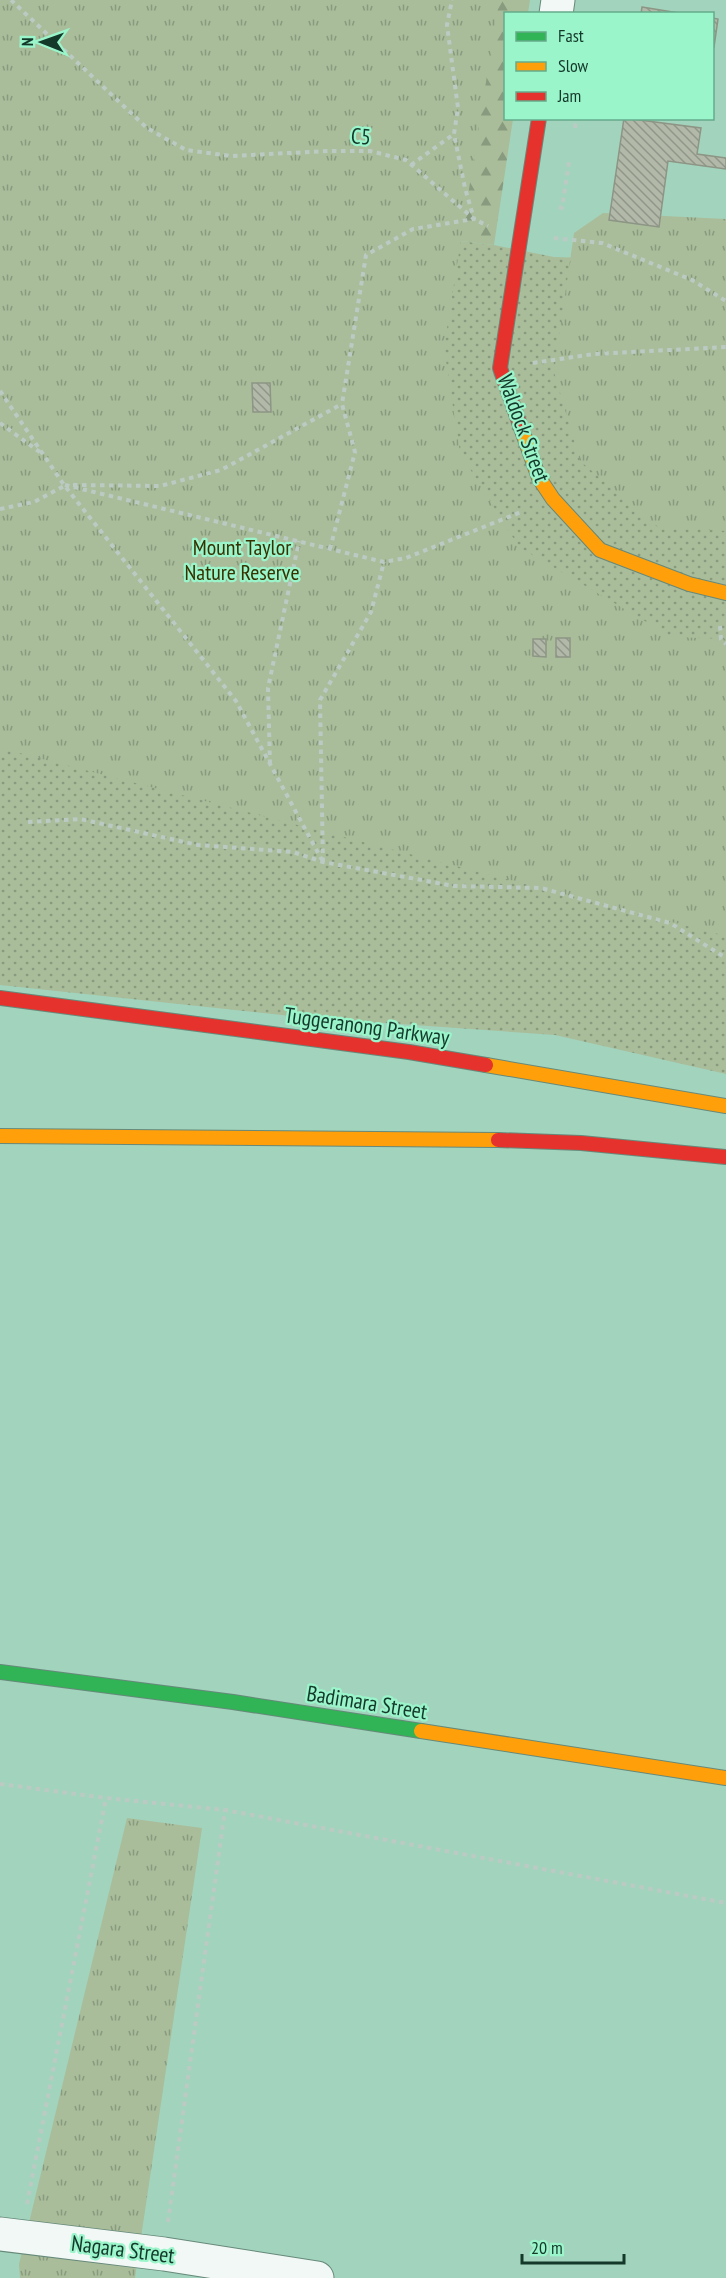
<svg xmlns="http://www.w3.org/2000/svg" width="726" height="2278" font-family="'PT Sans Narrow',sans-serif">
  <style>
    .grass { fill: url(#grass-dots) }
    .forest { fill: url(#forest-firs) }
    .park { fill: url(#park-tufts) }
    .building { fill: url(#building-back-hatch); stroke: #8d9585; stroke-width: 1.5 }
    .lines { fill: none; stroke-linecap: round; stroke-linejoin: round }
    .street-casing { stroke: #66897a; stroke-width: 35 }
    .fast-casing { stroke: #66897a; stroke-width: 16 }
    .slow-casing { stroke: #66897a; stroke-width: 16 }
    .jam-casing { stroke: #66897a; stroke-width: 16 }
    .path { stroke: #bccac4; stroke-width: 4; stroke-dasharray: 4.5 4.5; stroke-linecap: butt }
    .street { stroke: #f1f8f5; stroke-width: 33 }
    .fast { stroke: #30b455; stroke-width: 14 }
    .slow { stroke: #ff9f0a; stroke-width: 14 }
    .jam { stroke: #e5322d; stroke-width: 14 }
    .labels { text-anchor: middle; stroke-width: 4.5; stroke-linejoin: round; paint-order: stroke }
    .street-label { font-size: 22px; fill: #14392a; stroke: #9bf5cb }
    .park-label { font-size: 22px; fill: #373100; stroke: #9bf5cb }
  </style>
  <defs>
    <pattern id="grass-dots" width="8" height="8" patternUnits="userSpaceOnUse" patternTransform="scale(1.5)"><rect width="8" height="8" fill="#a9bd9a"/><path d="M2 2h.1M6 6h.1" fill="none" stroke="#889b7e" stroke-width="1.8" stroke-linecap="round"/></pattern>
    <pattern id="forest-firs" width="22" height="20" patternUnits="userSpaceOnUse" patternTransform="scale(1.5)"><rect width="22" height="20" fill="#a9bd9a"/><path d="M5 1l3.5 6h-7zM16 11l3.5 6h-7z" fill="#889b7e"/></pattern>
    <pattern id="park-tufts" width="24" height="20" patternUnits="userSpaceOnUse" patternTransform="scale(1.5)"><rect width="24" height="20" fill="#a9bd9a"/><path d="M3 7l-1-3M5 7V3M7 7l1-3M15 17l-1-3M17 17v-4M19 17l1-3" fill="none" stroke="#889b7e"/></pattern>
    <pattern id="building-back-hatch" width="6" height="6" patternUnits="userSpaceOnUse" patternTransform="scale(1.5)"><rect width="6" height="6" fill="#b2b9a9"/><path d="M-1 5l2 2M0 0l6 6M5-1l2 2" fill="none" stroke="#90978a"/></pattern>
  </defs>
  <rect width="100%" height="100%" fill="#a2d3bd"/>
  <path class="grass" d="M 0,0 L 393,233 L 494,245 L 554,257 L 726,262 L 726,1074 L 555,1035 L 300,1017 L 0,985 Z"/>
  <path class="forest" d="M 409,0 L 530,0 L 528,13 L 506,14 L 506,118 L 513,119 L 494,245 L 393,233 Z"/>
  <g class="park">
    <path d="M 0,0 L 499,0 L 444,347 L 460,453 L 519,547 L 672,637 L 726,639 L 726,936 L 0,748 Z"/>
    <path d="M 603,213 L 726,219 L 726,531 L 657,526 L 580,461 L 554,372 L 574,233 Z"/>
    <path d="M 127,1818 L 202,1828 L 135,2278 L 20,2278 L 19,2264 Z"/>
  </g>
  <g class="building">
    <path d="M 642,7 L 685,14 L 641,14 Z"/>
    <path d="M 712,18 L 718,19 L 714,47 L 712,47 Z"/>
    <path d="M 624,118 L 701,128 L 697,154 L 726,158 L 726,169 L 668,161 L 659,227 L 609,220 Z"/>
    <path d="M 252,383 L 270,383 L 271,412 L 253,412 Z"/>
    <rect x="556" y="638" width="14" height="19"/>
    <path d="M 533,639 L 546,639 L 546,657 L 533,656 Z"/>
  </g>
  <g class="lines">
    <g class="street-casing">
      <g id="street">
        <path d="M 556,14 L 558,0"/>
        <path d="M 0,2234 L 164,2254 L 317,2278"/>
      </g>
    </g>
    <g class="fast-casing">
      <path id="fast" d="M 0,1672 L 233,1702 L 421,1731"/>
    </g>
    <g class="slow-casing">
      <g id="slow">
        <path d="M 520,425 L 539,478 L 553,499 L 600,550 L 689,584 L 726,593"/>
        <path d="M 486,1065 L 726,1106"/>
        <path d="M 0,1136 L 498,1140"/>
        <path d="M 421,1731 L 726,1778"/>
      </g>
    </g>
    <g class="jam-casing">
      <g id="jam">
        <path d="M 520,425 L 500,368 L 539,118"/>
        <path d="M 0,998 L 409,1052 L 486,1065"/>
        <path d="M 498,1140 L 581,1143 L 726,1157"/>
      </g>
    </g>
    <g class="path">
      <path d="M 11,0 L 147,128 L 186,150 L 231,156 L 328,151 L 370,151 L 406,160 L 474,219 L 488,226"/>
      <path d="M 575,128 L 576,118"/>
      <path d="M 411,165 L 454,134"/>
      <path d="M 559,207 L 562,208 L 569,162"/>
      <path d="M 554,238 L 602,243 L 692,280 L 726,301"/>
      <path d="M 533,363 L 594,354 L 726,347"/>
      <path d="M 0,391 L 64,485 L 236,701 L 323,862"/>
      <path d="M 0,423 L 41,453"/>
      <path d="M 65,485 L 384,562 L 406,558 L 521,512"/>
      <path d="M 73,485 L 160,486 L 221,470 L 342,404"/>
      <path d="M 0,509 L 34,502 L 66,485"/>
      <path d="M 330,549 L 355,452 L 342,404 L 366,255 L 413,229 L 474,219 L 465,188 L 454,134 L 458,108 L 447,25 L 452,0"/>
      <path d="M 720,626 L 721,639 L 726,644"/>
      <path d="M 270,764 L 268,688 L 299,541"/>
      <path d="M 28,822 L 80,819 L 198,845 L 293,852 L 323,862 L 454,886 L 541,888 L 670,923 L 726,958"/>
      <path d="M 323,862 L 320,700 L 371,612 L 384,562"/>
      <path d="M 0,1784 L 106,1798 L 225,1810 L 726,1903"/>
      <path d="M 27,2204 L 106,1798"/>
      <path d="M 168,2222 L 225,1810"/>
    </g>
    <use href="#street" class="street"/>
    <use href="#fast" class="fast"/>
    <use href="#slow" class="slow"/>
    <use href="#jam" class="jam"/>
  </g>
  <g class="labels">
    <g class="street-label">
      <text transform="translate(361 136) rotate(4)" y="8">C5</text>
      <text transform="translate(524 428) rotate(70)" y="8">Waldock Street</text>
      <text transform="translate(367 1026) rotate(8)" y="8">Tuggeranong Parkway</text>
      <text transform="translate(367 1702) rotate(9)" y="8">Badimara Street</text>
      <text transform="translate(123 2249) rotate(7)" y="8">Nagara Street</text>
    </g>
    <g class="park-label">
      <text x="242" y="555">Mount Taylor<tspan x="242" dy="25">Nature Reserve</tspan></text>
    </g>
  </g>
  <rect x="504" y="12" width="210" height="108" fill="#9bf5cb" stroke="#65aa8b" stroke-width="1.5"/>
  <rect x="516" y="32" width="30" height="9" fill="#30b455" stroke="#65aa8b" stroke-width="1.5"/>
  <text x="558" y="42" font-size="18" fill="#14392a">Fast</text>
  <rect x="516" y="62" width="30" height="9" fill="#ff9f0a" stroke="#65aa8b" stroke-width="1.5"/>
  <text x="558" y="72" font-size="18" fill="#14392a">Slow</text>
  <rect x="516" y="92" width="30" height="9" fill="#e5322d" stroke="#65aa8b" stroke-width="1.5"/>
  <text x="558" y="102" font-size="18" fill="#14392a">Jam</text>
  <g transform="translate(42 42) rotate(271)" stroke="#9bf5cb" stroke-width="4.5" paint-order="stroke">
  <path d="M0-4.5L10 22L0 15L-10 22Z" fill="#14392a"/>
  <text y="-9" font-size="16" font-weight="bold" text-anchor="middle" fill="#14392a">N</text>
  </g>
  <path d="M522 2254v9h102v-9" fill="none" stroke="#14392a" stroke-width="3"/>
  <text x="531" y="2254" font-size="18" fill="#14392a" stroke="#9bf5cb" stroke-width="4.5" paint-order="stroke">20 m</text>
</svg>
